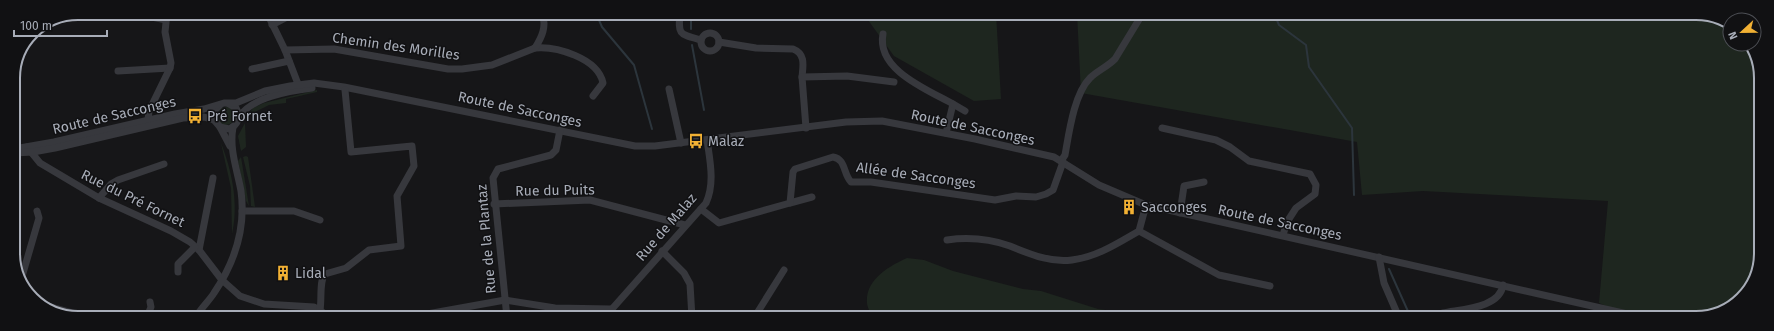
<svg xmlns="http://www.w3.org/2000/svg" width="1774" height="331" font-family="'Fira Sans',sans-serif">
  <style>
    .green { fill: #1e261f }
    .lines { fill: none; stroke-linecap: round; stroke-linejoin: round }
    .stream { stroke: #2c353c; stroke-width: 2 }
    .minor { stroke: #37383d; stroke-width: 7 }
    .labels { text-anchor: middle; stroke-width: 3; stroke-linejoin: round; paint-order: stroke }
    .street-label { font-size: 14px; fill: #a8adb8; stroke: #111113 }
    .poi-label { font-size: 14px; fill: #a8adb8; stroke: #111113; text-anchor: start }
    .rim { fill: none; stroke: #a8adb8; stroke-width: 2 }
  </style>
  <rect width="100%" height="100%" fill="#161618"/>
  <g class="green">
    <path d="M 863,13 L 996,13 L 1001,99 L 974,101 L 894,56 Z"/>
    <path d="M 1077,13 L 1705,14 L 1730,26 L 1730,44 L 1748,44 L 1760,65 L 1760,262 L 1739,302 L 1700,318 L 1635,318 L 1599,303 L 1608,201 L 1423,191 L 1362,195 L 1357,142 L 1081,93 Z"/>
    <path d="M 317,90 L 317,92 L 286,99 L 286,103 L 269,105 L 247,116 L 253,108 L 264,103 Z"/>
    <circle cx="226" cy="116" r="9"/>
    <path d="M 245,123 L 246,147 L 241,151 L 238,136 Z"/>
    <path d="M 221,143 C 232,171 239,204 232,234 L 231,188 Z"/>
    <path d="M 246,156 L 248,157 L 255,207 L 251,206 L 250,186 L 243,157 Z"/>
    <path d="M 241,157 L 249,206 L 246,201 L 238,161 Z"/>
    <path d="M 907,258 L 924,260 L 953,271 L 1023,289 L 1041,291 L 1098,309 L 1164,318 L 872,318 C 871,313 867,307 867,303 C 865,280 889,266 907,258 Z"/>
  </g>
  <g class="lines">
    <g class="stream">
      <path d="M 596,13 L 602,27 L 634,65 L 652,129"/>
      <path d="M 1274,13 L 1279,25 L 1306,45 L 1309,67 L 1352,128 L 1354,195"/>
      <path d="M 691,29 L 691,13"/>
      <path d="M 1746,44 L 1756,60 L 1760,74"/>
      <path d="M 692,45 L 704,110"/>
      <path d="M 1760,120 L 1758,124 L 1760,133"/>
      <path d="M 1389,269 L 1411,318"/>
    </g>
    <g class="minor">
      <path d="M 133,13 L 166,20"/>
      <path d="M 267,13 L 285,50 L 298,84"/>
      <path d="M 680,13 C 678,35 679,34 701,40"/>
      <path d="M 272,25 L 295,13"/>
      <circle cx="710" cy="42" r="9"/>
      <path d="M 883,34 C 876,70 928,90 953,104 L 946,133"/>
      <path d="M 719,42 L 756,48 L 793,49 C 806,54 803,66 802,77"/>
      <path d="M 535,48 C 556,46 598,58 603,83 L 593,96"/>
      <path d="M 285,50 L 334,49 L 448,69 L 462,69 L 492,65 L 535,48 C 542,37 547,26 542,13"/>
      <path d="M 252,69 L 289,61"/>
      <path d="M 118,71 L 170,68"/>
      <path d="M 669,89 L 681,143"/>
      <path d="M 953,104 L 965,111"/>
      <path d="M 220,105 L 214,111 L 214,120 L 220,127 L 229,129 C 238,125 241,117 236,108 L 229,104"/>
      <path d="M 239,117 C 252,97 289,91 312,88"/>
      <path d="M 148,120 L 149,111 L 170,68 L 171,63 L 165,32 L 167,13"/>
      <path d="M 220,127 L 230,146"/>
      <path d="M 806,128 L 802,77 L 847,76 L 894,82"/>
      <path d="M 1162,128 L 1216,140 L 1230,147 L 1249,161 L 1310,174 L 1316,185 L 1315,194 L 1296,208 L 1287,222 L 1283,235"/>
      <path d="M 27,147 L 40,163 L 99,198 L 171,231 L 190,242 L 199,250 L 222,280 L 240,296 L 264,304 L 314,307 L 330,317"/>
      <path d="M 14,149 L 54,142 L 175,114 L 204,109 L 224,103 L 236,103 L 265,91 L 290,86 L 314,83 L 344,87 L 635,146 L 655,146 L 846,122 L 882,121 L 975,139 L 1054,157 L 1099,185 L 1146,205 L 1645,318"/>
      <path d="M 14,153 L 33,152 L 55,148 L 183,118 L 204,117 L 214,120"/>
      <path d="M 1061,161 L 1065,155 C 1069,133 1074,94 1090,78 C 1097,71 1107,67 1115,59 L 1143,13"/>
      <path d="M 99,198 L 111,184 L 118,180 L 164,164"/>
      <path d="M 790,203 L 812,197"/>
      <path d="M 494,204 L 590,200 L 685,225"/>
      <path d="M 701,209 L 719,223 L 790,203 L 793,172 L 795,169 L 833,157 C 846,159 843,174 851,182 L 871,182 L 995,200 L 1016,196 L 1036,197 L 1046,194 L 1053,190 L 1063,162"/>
      <path d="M 242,211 L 294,211 L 320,220"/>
      <path d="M 1180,213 L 1184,186 L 1204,182"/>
      <path d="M 1139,231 L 1219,275 L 1270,286"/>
      <path d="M 947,240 C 968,237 990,239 1010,246 C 1030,254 1050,263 1072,260 C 1097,257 1118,243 1139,231 L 1146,205"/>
      <path d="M 199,250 L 213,178"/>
      <path d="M 662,251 L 684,273 L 690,284 L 692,318"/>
      <path d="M 1379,257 L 1384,283 L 1397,313 L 1398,318"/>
      <path d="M 178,272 L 178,264 L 195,247"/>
      <path d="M 21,280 L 39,218 L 37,211"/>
      <path d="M 37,303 L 87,317"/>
      <path d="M 320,310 C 322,299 319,281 325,274 L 346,268 L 369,250 L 401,246 L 397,196 L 414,166 L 412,146 L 351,152 L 345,90"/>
      <path d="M 147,317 L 151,307 L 150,302"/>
      <path d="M 196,317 C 201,308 209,301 214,293 C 235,262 246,228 241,191 C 237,169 229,149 233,127"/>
      <path d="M 405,318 L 505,300 L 555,308 L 611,309"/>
      <path d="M 507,318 L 493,178 L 498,169 L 502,168 L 551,155 L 556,150 L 560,130"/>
      <path d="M 604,318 L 706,203 C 715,183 710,161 707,140"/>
      <path d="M 754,318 L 784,270"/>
      <path d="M 1438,318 L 1443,313 C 1462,309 1500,308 1503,285"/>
    </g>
  </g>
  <defs>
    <g id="bus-bare" transform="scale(1.2)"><path d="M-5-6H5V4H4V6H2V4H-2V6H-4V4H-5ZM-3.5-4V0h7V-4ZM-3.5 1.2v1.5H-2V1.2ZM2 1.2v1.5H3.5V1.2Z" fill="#f2b134" stroke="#111113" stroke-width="2.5" paint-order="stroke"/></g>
    <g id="building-bare" transform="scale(1.2)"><path d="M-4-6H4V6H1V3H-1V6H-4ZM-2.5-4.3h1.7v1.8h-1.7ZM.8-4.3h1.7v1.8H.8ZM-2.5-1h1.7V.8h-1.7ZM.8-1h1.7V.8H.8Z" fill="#f2b134" stroke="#111113" stroke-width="2.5" paint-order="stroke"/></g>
  </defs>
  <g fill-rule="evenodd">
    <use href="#bus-bare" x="195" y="116"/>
    <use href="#bus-bare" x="696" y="141"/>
    <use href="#building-bare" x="1129" y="207"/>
    <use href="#building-bare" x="283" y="273"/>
  </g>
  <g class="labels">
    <g class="street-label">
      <text transform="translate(396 46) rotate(8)" y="5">Chemin des Morilles</text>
      <text transform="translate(520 109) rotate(12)" y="5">Route de Sacconges</text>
      <text transform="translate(114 115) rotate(-13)" y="5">Route de Sacconges</text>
      <text transform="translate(973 127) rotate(12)" y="5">Route de Sacconges</text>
      <text transform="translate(916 175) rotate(8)" y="5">Allée de Sacconges</text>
      <text transform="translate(555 190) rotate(-1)" y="5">Rue du Puits</text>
      <text transform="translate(133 198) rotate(26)" y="5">Rue du Pré Fornet</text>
      <text transform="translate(1280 222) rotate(12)" y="5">Route de Sacconges</text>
      <text transform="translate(666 227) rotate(-49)" y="5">Rue de Malaz</text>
      <text transform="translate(486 239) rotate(-95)" y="5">Rue de la Plantaz</text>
    </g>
    <g class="poi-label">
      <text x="207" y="121">Pré Fornet</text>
      <text x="708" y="146">Malaz</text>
      <text x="1141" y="212">Sacconges</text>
      <text x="295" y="278">Lidal</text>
    </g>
  </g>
  <path d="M0 0H1774V331H0ZM78 20H1696A58 58 0 0 1 1754 78V253A58 58 0 0 1 1696 311H78A58 58 0 0 1 20 253V78A58 58 0 0 1 78 20Z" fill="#111113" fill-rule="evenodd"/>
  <path class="rim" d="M78 20H1696A58 58 0 0 1 1754 78V253A58 58 0 0 1 1696 311H78A58 58 0 0 1 20 253V78A58 58 0 0 1 78 20Z"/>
  <g transform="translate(1742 32) rotate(248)"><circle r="19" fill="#111113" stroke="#4d4f55"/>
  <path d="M0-3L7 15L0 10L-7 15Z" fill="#f2b134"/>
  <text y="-6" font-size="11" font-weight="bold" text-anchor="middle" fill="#a8adb8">N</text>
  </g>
  <path d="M14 30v6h93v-6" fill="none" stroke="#a8adb8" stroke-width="2"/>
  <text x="20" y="30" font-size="12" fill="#a8adb8" stroke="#111113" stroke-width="3" paint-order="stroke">100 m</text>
</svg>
